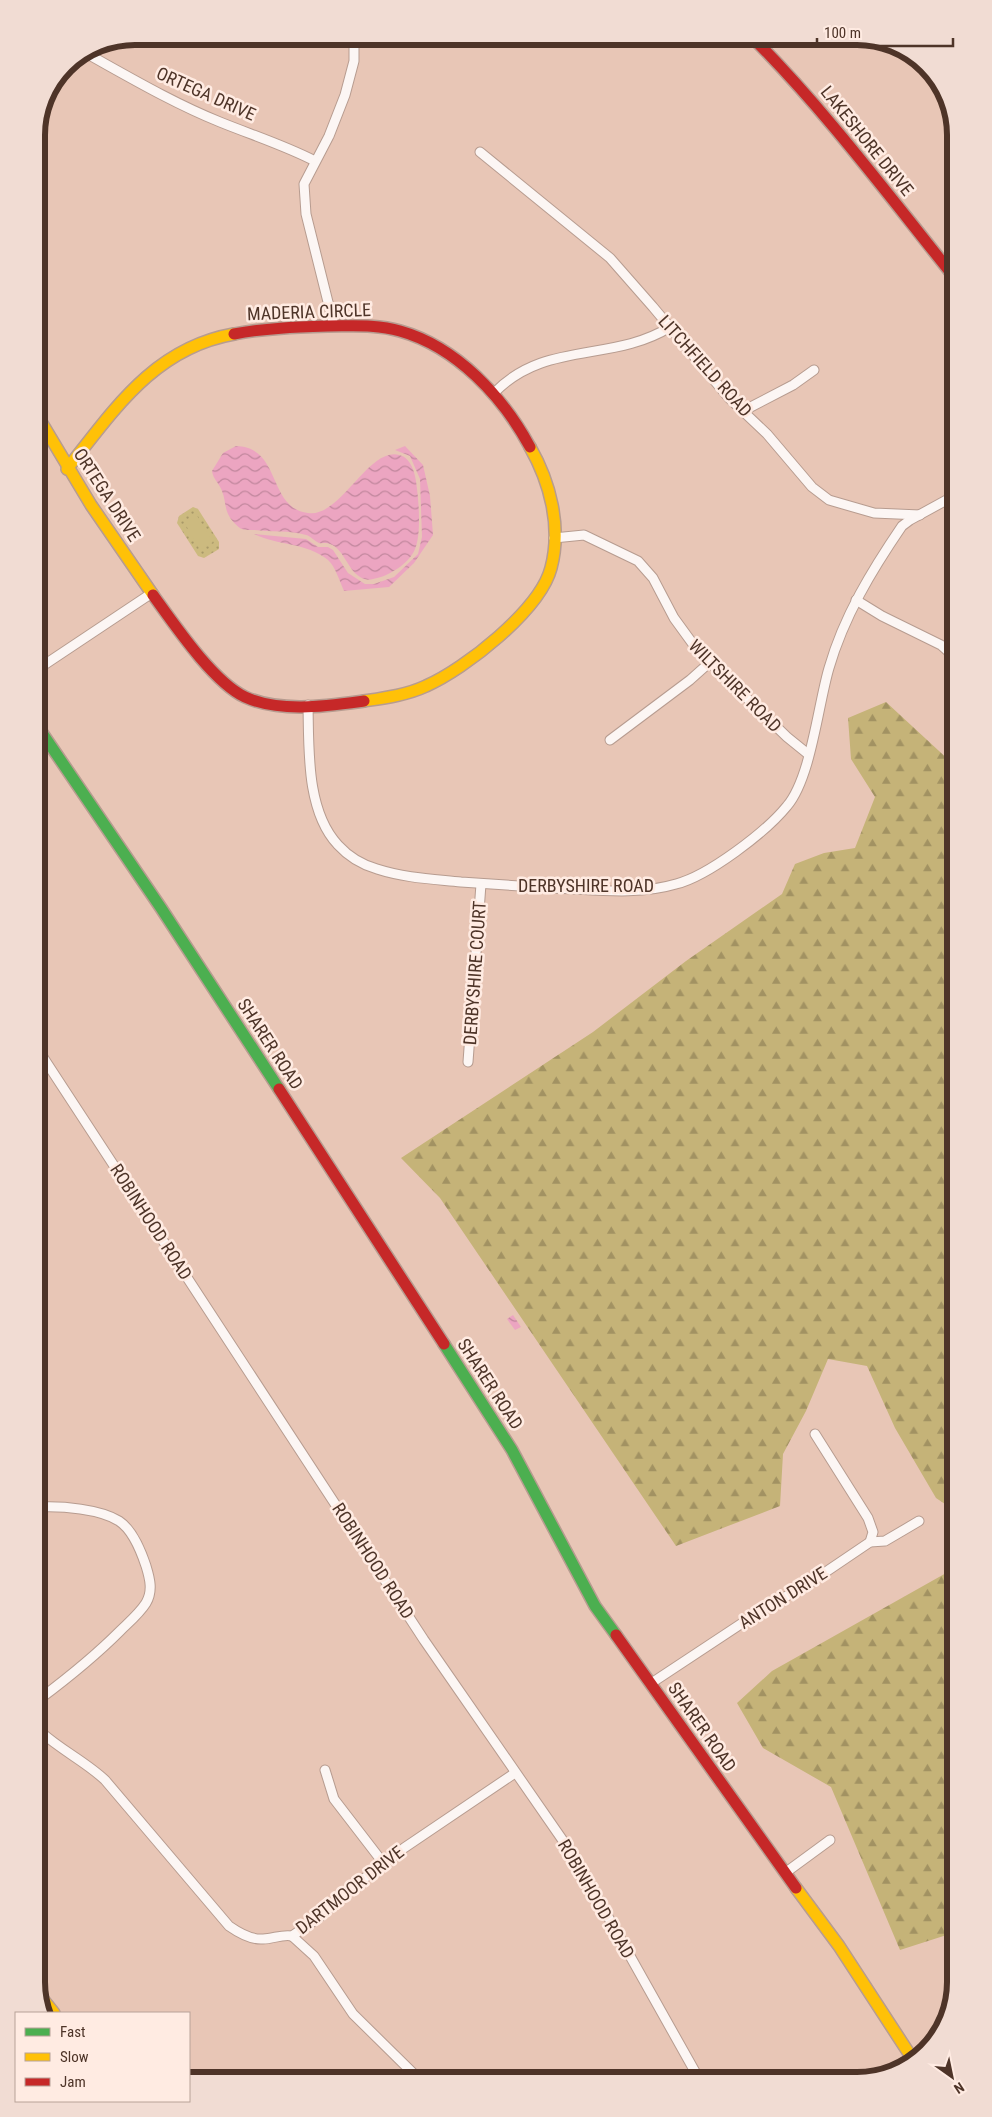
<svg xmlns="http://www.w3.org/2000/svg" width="992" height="2117" font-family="'Roboto Condensed',sans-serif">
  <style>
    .grass { fill: url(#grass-dots) }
    .forest { fill: url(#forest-firs) }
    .pitch { fill: #ccba7f }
    .water { fill: url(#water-waves) }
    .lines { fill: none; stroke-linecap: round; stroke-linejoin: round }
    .street-casing { stroke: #b79c90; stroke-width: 11 }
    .fast-casing { stroke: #b79c90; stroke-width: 14 }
    .slow-casing { stroke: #b79c90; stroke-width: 14 }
    .jam-casing { stroke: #b79c90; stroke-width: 14 }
    .street { stroke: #fcf6f4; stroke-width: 9 }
    .fast { stroke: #4caf50; stroke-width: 11 }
    .slow { stroke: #ffc107; stroke-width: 11 }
    .jam { stroke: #c62828; stroke-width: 11 }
    .labels { text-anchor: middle; stroke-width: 5; stroke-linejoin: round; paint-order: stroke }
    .street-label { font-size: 18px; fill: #4e3428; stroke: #ffebe2 }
    .rim { fill: none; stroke: #4e3428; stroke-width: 6 }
  </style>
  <defs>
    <pattern id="grass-dots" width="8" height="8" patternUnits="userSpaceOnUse" patternTransform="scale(1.25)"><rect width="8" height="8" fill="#ccba7f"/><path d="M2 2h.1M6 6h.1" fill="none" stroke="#a89868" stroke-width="1.8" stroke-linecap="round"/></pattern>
    <pattern id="forest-firs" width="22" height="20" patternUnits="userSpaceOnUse" patternTransform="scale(1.25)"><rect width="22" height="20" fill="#c5b378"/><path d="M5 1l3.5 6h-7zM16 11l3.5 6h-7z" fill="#a29262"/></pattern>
    <pattern id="water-waves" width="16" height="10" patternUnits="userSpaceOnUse" patternTransform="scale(1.25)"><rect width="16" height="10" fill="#eca5c1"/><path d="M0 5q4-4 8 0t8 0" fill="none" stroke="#c1879d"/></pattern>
  </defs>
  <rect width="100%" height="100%" fill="#e8c6b6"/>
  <path class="grass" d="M 193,507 L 198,509 L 219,542 L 219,549 L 204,558 L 198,556 L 177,523 L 179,516 Z"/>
  <g class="forest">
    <path d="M 886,702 L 952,763 L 954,1510 L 936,1498 L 895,1428 L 867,1366 L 828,1359 L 806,1411 L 783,1454 L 780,1506 L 676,1546 L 440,1198 L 401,1158 L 593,1032 L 686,961 L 782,894 L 795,864 L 824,853 L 855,848 L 875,797 L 851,759 L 848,718 Z"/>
    <path d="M 955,1568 L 956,1932 L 900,1950 L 831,1787 L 763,1748 L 737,1703 L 772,1671 Z"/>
  </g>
  <path class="pitch" d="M 196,514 L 213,542 L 200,550 L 184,522 Z"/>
  <g class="water">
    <path d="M 236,446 C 282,447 267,508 308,513 C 341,518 368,447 399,455 C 413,458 416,478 417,489 C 419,504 421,536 415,549 C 410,562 393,573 381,577 C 372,579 368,582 360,577 C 347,569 344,549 330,544 C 326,542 322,544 319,543 C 314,541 311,536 306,535 C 290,530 270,532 254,530 C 251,530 245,530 242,529 C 239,528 233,522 231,519 C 224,510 226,500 222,491 C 219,483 213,479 212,471 L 223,453 Z"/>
    <path d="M 405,446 L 423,465 L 430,496 L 433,535 L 414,563 L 389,587 L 344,591 C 340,582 335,566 328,560 C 306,542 278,546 254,534 L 306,539 L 318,547 L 328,547 L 333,550 L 348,573 L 365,584 L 374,584 L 394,577 L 418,554 L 422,537 L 420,479 L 410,456 L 395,450 Z"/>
    <path d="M 513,1315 L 521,1327 L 515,1330 L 507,1319 Z"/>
  </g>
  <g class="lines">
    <g class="street-casing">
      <g id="street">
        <path d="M 84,52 C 129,77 173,103 220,122 C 252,135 284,145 315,161"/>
        <path d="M 480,152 L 610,258 L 653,307 L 729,398 L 767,434 L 812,487 L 829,500 L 874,513 L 920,515"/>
        <path d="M 334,326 L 306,214 L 304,184 L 329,136 L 345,95 L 354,61 L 354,36"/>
        <path d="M 494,393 C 545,340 612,363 670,327"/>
        <path d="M 743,411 L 793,385 L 814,370"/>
        <path d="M 554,538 L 584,535 L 638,561 L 653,578 L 674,618 L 698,651 L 787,737 L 808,754"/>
        <path d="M 856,600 L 882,616 L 941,645 L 952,655"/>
        <path d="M 38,669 L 152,593"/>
        <path d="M 308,705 C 309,749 306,811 338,845 C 348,856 363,865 377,869 C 405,878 432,879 461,882 C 490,884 520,886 550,888 C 591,889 636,896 676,884 C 708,876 766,832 787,806 C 811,778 818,705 829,668 C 844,616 872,570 902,526 L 910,520 L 952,497"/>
        <path d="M 610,740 L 690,680 L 709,663"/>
        <path d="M 39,1051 L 424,1640 L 575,1858 L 698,2077"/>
        <path d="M 468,1062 L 481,884"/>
        <path d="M 815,1434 L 868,1518 L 873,1532 L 870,1542"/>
        <path d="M 40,1507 C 62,1506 100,1509 119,1521 C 133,1530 141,1551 146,1566 C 150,1579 153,1591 146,1603 C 139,1614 128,1623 120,1631 C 95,1656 69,1677 41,1698"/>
        <path d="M 650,1684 L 765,1608 L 805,1586 L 870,1542 L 885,1541 L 919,1521"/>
        <path d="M 41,1732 C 61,1750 86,1762 105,1780 L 229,1926 C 239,1933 251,1940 263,1939 C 273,1939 282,1934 292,1936 L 321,1916 L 349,1890 L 404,1848 L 515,1773"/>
        <path d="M 325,1770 L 334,1799 L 384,1864"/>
        <path d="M 785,1873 L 830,1840"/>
        <path d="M 292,1936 L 314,1956 L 353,2014 L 419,2079"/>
      </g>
    </g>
    <g class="fast-casing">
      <g id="fast">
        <path d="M 38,727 L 161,908 L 279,1089"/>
        <path d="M 444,1344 L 512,1450 L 595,1606 L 616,1635"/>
      </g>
    </g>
    <g class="slow-casing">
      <g id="slow">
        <path d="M 37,415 L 91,505 L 153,595"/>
        <path d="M 67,469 C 114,410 154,348 234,334"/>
        <path d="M 364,701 C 384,698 407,695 426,686 C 465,669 540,610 551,568 C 562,527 550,482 530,447"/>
        <path d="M 796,1888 L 839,1946 L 912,2058"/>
        <path d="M 42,1998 L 54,2013"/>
      </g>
    </g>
    <g class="jam-casing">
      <g id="jam">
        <path d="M 751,36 C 824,109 886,192 951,273"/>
        <path d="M 234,334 C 265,328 297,327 328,326 C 352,326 377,324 400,331 C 457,347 503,397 530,447"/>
        <path d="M 153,595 C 174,624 213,682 245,697 C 280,713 327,706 364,701"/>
        <path d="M 279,1089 L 444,1344"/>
        <path d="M 616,1635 L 796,1888"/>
      </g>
    </g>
    <use href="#street" class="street"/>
    <use href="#fast" class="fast"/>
    <use href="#slow" class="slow"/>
    <use href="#jam" class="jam"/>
  </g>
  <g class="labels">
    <g class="street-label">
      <text transform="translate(206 94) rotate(24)" y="6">ORTEGA DRIVE</text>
      <text transform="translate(867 141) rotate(51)" y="6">LAKESHORE DRIVE</text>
      <text transform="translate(309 312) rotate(-2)" y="6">MADERIA CIRCLE</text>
      <text transform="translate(705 366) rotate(48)" y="6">LITCHFIELD ROAD</text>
      <text transform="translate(107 495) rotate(57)" y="6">ORTEGA DRIVE</text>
      <text transform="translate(735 686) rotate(45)" y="6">WILTSHIRE ROAD</text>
      <text x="586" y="892">DERBYSHIRE ROAD</text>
      <text transform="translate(475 973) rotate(-86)" y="6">DERBYSHIRE COURT</text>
      <text transform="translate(270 1044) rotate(57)" y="6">SHARER ROAD</text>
      <text transform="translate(151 1222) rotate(57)" y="6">ROBINHOOD ROAD</text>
      <text transform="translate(490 1384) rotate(57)" y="6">SHARER ROAD</text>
      <text transform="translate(373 1561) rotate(57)" y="6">ROBINHOOD ROAD</text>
      <text transform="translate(783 1598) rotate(-32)" y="6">ANTON DRIVE</text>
      <text transform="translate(702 1727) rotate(55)" y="6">SHARER ROAD</text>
      <text transform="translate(350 1890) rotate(-38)" y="6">DARTMOOR DRIVE</text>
      <text transform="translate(596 1899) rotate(60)" y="6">ROBINHOOD ROAD</text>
    </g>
  </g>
  <path d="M0 0H992V2117H0ZM135 45H857A90 90 0 0 1 947 135V1982A90 90 0 0 1 857 2072H135A90 90 0 0 1 45 1982V135A90 90 0 0 1 135 45Z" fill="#f1dcd3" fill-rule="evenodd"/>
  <path class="rim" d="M135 45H857A90 90 0 0 1 947 135V1982A90 90 0 0 1 857 2072H135A90 90 0 0 1 45 1982V135A90 90 0 0 1 135 45Z"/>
  <rect x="15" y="2012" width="175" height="90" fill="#ffebe2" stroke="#b8a298"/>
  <rect x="25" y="2028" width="25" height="8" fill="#4caf50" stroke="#b8a298"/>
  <text x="60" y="2037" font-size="15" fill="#4e3428">Fast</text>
  <rect x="25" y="2053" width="25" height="8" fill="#ffc107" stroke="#b8a298"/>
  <text x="60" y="2062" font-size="15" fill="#4e3428">Slow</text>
  <rect x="25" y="2078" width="25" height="8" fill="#c62828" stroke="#b8a298"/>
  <text x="60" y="2087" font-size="15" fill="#4e3428">Jam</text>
  <g transform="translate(952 2077) rotate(147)" stroke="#ffebe2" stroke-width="4" paint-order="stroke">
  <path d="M0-4L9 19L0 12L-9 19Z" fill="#4e3428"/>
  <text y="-8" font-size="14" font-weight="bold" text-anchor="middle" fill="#4e3428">N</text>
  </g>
  <path d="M817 38v8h136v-8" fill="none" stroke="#4e3428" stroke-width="2.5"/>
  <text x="824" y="38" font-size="15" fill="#4e3428" stroke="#ffebe2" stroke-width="4" paint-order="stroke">100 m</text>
</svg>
